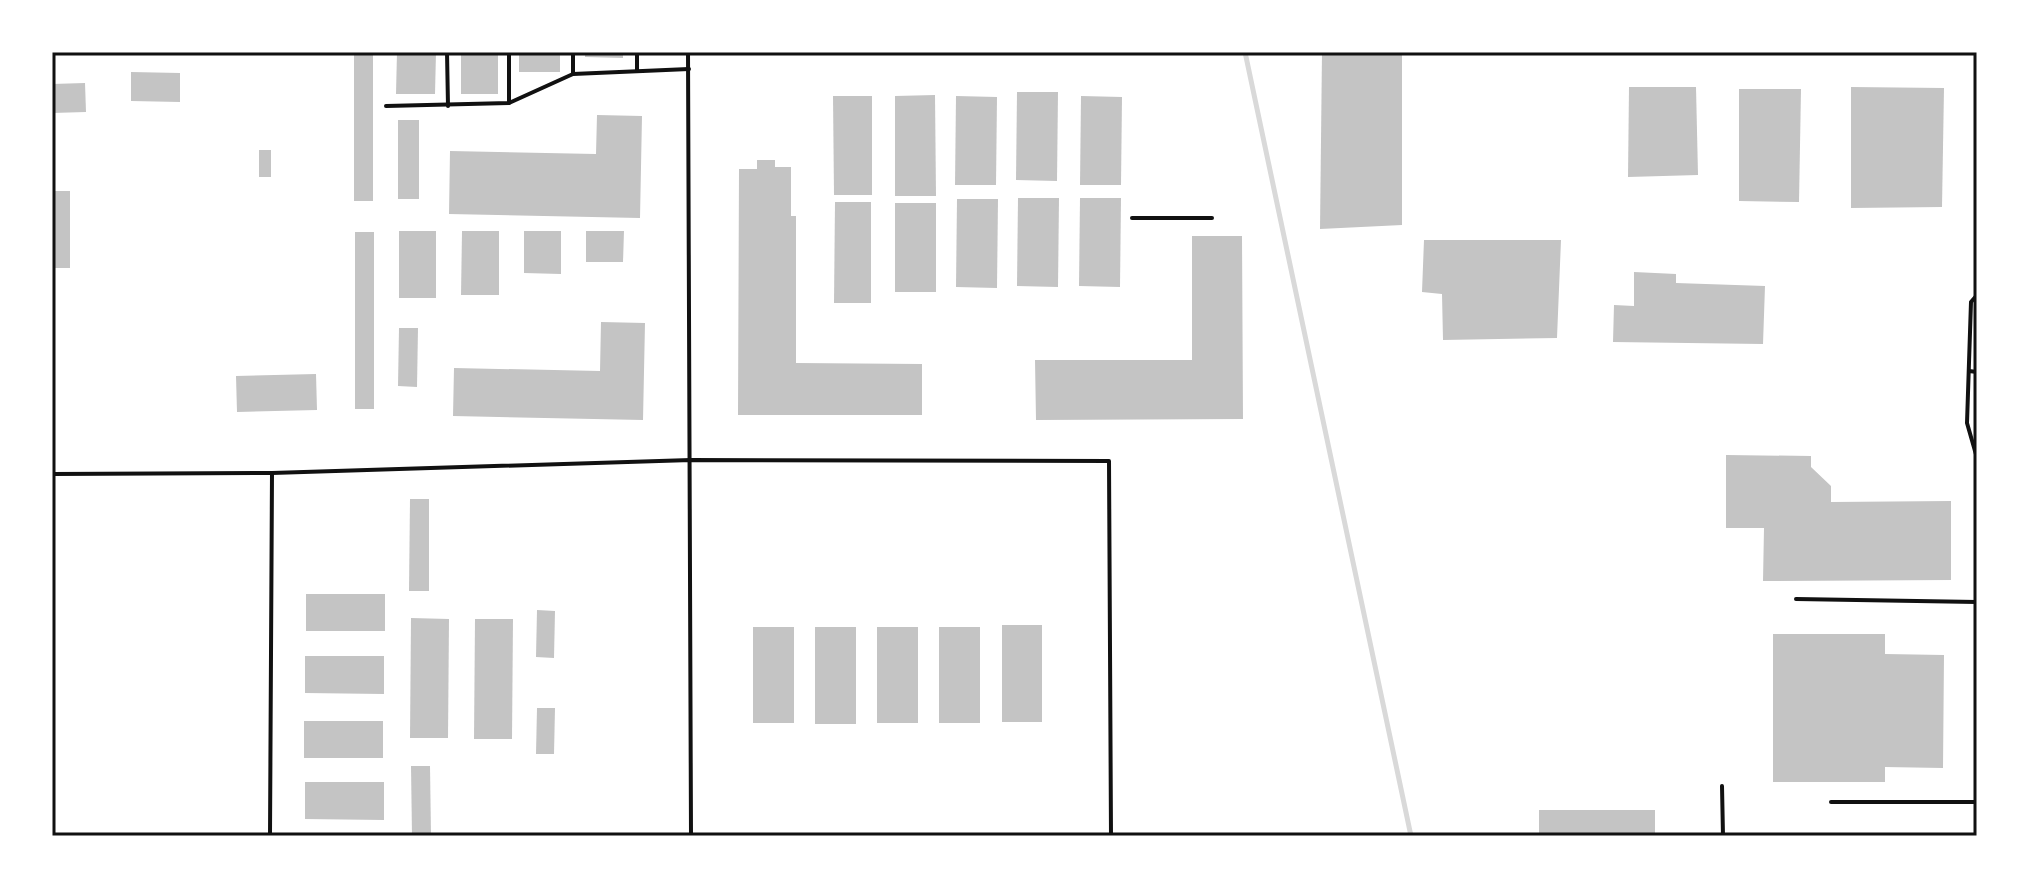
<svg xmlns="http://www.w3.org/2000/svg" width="2029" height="888" font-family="Roboto,sans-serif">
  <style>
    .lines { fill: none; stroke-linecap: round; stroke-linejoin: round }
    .stream { stroke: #d9d9d9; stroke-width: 5 }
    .building { fill: #c4c4c4 }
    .service { stroke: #111; stroke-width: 4 }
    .neatline { fill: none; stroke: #111; stroke-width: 3 }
  </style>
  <rect width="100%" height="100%" fill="#fff"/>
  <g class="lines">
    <path class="stream" d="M 1245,52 L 1411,836"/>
  </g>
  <g class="building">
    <rect x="354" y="52" width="19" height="149"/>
    <path d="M 397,52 L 436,52 L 435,94 L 396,94 Z"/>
    <rect x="461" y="52" width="37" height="42"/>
    <rect x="519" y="52" width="41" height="20"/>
    <path d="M 585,52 L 623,52 L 623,58 L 585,57 Z"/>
    <path d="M 1322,52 L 1402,52 L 1402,225 L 1320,229 Z"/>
    <path d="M 131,72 L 180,73 L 180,102 L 131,101 Z"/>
    <path d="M 85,83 L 86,112 L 52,113 L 52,84 Z"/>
    <path d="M 1629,87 L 1696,87 L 1698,175 L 1628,177 Z"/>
    <path d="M 1851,87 L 1944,88 L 1942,207 L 1851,208 Z"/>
    <path d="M 1739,89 L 1801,89 L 1799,202 L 1739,201 Z"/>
    <path d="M 1017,92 L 1058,92 L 1057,181 L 1016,180 Z"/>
    <path d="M 935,95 L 936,196 L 895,196 L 895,96 Z"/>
    <path d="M 833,96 L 872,96 L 872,195 L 834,195 Z"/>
    <path d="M 956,96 L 997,97 L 996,185 L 955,185 Z"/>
    <path d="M 1081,96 L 1122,97 L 1121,185 L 1080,185 Z"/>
    <path d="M 597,115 L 642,116 L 640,218 L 449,214 L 450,151 L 596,154 Z"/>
    <rect x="398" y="120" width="21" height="79"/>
    <rect x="259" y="150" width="12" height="27"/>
    <path d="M 757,160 L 775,160 L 775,167 L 791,167 L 791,216 L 796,216 L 796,363 L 922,364 L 922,415 L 738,415 L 739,169 L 757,169 Z"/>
    <rect x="52" y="191" width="18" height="77"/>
    <path d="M 1018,198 L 1059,198 L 1058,287 L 1017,286 Z"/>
    <path d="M 1080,198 L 1121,198 L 1120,287 L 1079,286 Z"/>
    <path d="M 957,199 L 998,199 L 997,288 L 956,287 Z"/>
    <path d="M 835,202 L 871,202 L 871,303 L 834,303 Z"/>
    <rect x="895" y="203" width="41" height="89"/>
    <rect x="399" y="231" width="37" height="67"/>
    <path d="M 462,231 L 499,231 L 499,295 L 461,295 Z"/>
    <path d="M 524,231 L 561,231 L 561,274 L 524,273 Z"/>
    <path d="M 586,231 L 624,231 L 623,262 L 586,262 Z"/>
    <rect x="355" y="232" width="19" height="177"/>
    <path d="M 1192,236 L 1242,236 L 1243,419 L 1036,420 L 1035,360 L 1192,360 Z"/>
    <path d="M 1424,240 L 1561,240 L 1557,338 L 1443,340 L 1442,294 L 1422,292 Z"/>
    <path d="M 1634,272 L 1676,274 L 1676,283 L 1765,286 L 1763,344 L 1613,342 L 1614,305 L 1634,306 Z"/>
    <path d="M 601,322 L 645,323 L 643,420 L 453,416 L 454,368 L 600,371 Z"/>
    <path d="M 399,328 L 418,328 L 417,387 L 398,386 Z"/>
    <path d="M 316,374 L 317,410 L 237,412 L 236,376 Z"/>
    <path d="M 1726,455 L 1811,456 L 1811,467 L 1831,486 L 1831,502 L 1951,501 L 1951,580 L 1763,581 L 1764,528 L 1726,528 Z"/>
    <path d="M 410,499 L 429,499 L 429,591 L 409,591 Z"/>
    <rect x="306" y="594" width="79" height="37"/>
    <path d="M 537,610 L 555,611 L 554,658 L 536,657 Z"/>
    <path d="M 411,618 L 449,619 L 448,738 L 410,738 Z"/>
    <path d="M 475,619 L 513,619 L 512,739 L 474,739 Z"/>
    <rect x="1002" y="625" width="40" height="97"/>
    <rect x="753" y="627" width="41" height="96"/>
    <rect x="815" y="627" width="41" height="97"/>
    <rect x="877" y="627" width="41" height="96"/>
    <rect x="939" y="627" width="41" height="96"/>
    <path d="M 1773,634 L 1885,634 L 1885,654 L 1944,655 L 1943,768 L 1885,767 L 1885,782 L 1773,782 Z"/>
    <path d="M 305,656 L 384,656 L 384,694 L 305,693 Z"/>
    <path d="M 537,708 L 555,708 L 554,754 L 536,754 Z"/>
    <rect x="304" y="721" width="79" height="37"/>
    <path d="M 411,766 L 430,766 L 431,836 L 412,836 Z"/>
    <path d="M 305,782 L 384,782 L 384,820 L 305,819 Z"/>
    <rect x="1539" y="810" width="116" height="26"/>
  </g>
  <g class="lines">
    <g class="service">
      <path d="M 447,52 L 448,106"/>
      <path d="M 509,52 L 509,103"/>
      <path d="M 573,52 L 573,74"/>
      <path d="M 637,52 L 637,71"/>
      <path d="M 688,52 L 691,836"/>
      <path d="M 386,106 L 509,103 L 573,74 L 689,69"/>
      <path d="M 1132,218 L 1212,218"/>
      <path d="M 1977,295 L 1971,302 L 1967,423 L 1977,458"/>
      <path d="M 1969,371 L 1977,372"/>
      <path d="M 52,474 L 272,473 L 691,460 L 1109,461 L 1111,836"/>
      <path d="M 1796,599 L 1977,602"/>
      <path d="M 1722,786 L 1723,836"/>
      <path d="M 1831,802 L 1977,802"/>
      <path d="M 270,836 L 272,473"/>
    </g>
  </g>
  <rect width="2029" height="888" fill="none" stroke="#ffffff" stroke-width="108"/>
  <rect x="54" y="54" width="1921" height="780" class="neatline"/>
</svg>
